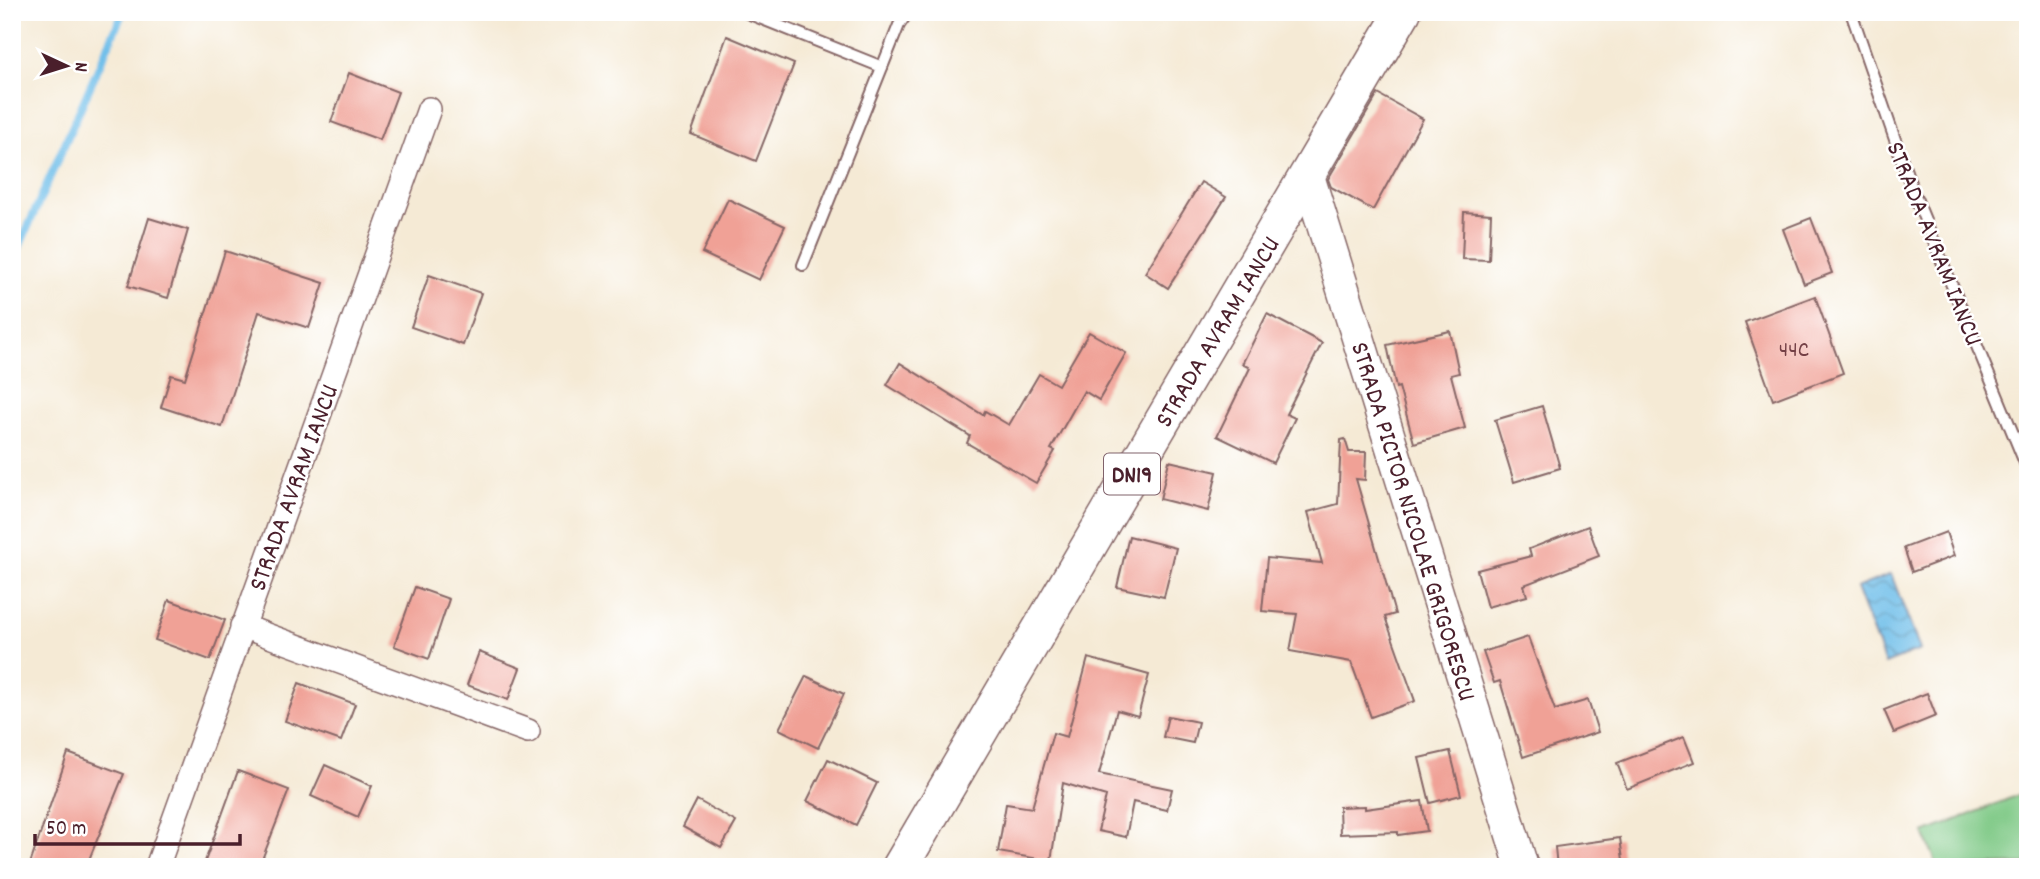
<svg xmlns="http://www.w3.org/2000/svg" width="2040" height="879" font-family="Dekko,sans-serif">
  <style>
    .garden { fill: #7fc986; stroke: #647458; stroke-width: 2 }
    .water { fill: url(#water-waves); stroke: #5c6e8a; stroke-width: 2 }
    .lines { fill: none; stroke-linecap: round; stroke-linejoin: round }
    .stream { stroke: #6ebee9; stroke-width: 8 }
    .building { fill: #f0a196 }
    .service-casing { stroke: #866666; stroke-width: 14 }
    .minor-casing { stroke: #866666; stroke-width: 26 }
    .secondary-casing { stroke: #866666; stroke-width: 35 }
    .primary-casing { stroke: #866666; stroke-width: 38 }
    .service { stroke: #fff; stroke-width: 10 }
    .minor { stroke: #fff; stroke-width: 23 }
    .secondary { stroke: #fff; stroke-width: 32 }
    .primary { stroke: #fff; stroke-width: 35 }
    .labels { text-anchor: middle; stroke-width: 5; stroke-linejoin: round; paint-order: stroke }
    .number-label { font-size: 23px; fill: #744046 }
    .shield { fill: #fff; stroke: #80626b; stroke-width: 2 }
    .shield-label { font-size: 24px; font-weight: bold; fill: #4a1f2b }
    .street-label { font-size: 26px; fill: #4a1f2b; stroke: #fff }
  </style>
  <defs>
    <pattern id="water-waves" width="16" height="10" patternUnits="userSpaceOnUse" patternTransform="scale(1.75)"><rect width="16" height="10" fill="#6ebee9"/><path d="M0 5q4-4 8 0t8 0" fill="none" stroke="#5c9abd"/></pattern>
  </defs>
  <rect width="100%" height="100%" fill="#fff"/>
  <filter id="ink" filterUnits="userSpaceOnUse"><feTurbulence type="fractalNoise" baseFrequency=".0143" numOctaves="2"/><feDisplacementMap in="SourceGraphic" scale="14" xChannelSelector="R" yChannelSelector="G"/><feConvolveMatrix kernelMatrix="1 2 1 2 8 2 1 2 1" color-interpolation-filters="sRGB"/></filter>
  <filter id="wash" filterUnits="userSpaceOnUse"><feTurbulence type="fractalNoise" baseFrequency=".00686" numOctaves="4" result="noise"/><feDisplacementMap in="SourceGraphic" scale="28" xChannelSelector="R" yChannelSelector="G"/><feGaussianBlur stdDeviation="1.57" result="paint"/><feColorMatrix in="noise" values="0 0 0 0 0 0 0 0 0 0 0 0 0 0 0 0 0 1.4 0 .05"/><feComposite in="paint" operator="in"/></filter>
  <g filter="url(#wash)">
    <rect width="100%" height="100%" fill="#f5ead5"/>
    <path class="garden" d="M 2028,791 L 2028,864 L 1938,867 L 1924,833 Z"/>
    <path class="water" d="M 1891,574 L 1920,650 L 1885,664 L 1856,588 Z"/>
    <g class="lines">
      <path class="stream" d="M 12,263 L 123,12"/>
    </g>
    <g id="blocks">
      <g class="building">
        <path d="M 727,36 L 794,64 L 756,161 L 691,134 Z"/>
        <path d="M 349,73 L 398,92 L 380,140 L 331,122 Z"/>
        <path d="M 1378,94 L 1423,119 L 1373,210 L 1331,187 L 1328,179 Z"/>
        <path d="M 1201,182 L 1226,197 L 1168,288 L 1145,273 Z"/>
        <path d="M 728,199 L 785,226 L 759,280 L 702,253 Z"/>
        <path d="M 1464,212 L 1491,214 L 1489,260 L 1462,259 Z"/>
        <path d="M 149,218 L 188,230 L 168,298 L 128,286 Z"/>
        <path d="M 1811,218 L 1832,273 L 1804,284 L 1783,229 Z"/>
        <path d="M 225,251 L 324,283 L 309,328 L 259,312 L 222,427 L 161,407 L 171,375 L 185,379 Z"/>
        <path d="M 429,275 L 481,293 L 463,345 L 411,327 Z"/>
        <path d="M 1815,296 L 1843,373 L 1773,400 L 1745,322 Z"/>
        <path d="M 1267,314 L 1322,343 L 1286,414 L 1295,418 L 1273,463 L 1217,436 L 1250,368 L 1242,364 Z"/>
        <path d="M 1450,331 L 1459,373 L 1451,375 L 1465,428 L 1414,443 L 1399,387 L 1396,388 L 1387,345 Z"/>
        <path d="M 1089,332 L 1126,353 L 1099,400 L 1084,391 L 1051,449 L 1055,451 L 1036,483 L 967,443 L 970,436 L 887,385 L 900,363 L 983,415 L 985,411 L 1009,425 L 1039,374 L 1058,385 Z"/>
        <path d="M 1542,406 L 1560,468 L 1514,482 L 1495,420 Z"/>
        <path d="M 1345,439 L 1349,452 L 1366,452 L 1365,480 L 1356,479 L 1395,614 L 1385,617 L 1415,701 L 1371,717 L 1351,662 L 1290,651 L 1297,614 L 1262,611 L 1267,558 L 1322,563 L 1308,512 L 1338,504 L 1341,440 Z"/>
        <path d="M 1169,461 L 1217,472 L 1208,511 L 1160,499 Z"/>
        <path d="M 1588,526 L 1599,556 L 1524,585 L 1527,596 L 1487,607 L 1477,570 L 1531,556 L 1529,549 Z"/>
        <path d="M 1946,532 L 1954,556 L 1912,572 L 1904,548 Z"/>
        <path d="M 1129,536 L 1176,548 L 1164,597 L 1117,587 Z"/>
        <path d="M 415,587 L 449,599 L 429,659 L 394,646 Z"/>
        <path d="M 169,600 L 225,620 L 210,660 L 155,640 Z"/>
        <path d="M 1528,637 L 1555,710 L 1588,700 L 1598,732 L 1523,757 L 1500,681 L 1494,683 L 1483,652 Z"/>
        <path d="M 479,652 L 520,668 L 508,700 L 467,685 Z"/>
        <path d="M 1088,658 L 1149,675 L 1138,716 L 1117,710 L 1099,774 L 1172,789 L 1167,810 L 1133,802 L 1126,837 L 1098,831 L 1106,796 L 1063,783 L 1051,861 L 998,852 L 1006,804 L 1032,808 L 1053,733 L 1067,737 Z"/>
        <path d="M 806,676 L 844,694 L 818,748 L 779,729 Z"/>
        <path d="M 299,683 L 355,704 L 341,741 L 285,721 Z"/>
        <path d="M 1927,693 L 1936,716 L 1894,733 L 1884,710 Z"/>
        <path d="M 1168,716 L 1198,722 L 1193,743 L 1163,737 Z"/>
        <path d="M 1684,737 L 1694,762 L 1627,789 L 1617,763 Z"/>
        <path d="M 1450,751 L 1461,795 L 1430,803 L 1419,758 Z"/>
        <path d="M 68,753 L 124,774 L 86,867 L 29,867 Z"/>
        <path d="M 828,759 L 877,783 L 856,825 L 807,801 Z"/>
        <path d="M 325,765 L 372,786 L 358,817 L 311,796 Z"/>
        <path d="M 238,771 L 289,790 L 259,867 L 203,867 Z"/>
        <path d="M 697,800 L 736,822 L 721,848 L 683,827 Z"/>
        <path d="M 1422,801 L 1427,831 L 1398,835 L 1398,832 L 1340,834 L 1339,807 L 1365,806 L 1365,809 Z"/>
        <path d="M 1620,838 L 1624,867 L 1557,867 L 1555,847 Z"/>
      </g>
    </g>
  </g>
  <g filter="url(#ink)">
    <use href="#blocks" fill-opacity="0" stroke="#866666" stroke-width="2"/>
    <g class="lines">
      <g class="service-casing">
        <g id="service">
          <path d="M 745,12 L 882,67"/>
          <path d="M 1851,12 L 1911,186 L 2028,470"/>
          <path d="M 803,265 L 899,25 L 908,12"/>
        </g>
      </g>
      <g class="minor-casing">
        <g id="minor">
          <path d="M 242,626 L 528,731"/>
          <path d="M 157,867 L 429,109"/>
        </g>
      </g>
      <g class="secondary-casing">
        <path id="secondary" d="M 1308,176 L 1522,867"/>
      </g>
      <g class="primary-casing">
        <path id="primary" d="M 900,867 L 1403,12"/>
      </g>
      <use href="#service" class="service"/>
      <use href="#minor" class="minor"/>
      <use href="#secondary" class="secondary"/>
      <use href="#primary" class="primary"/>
    </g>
  </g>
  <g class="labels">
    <g class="number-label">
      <text x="1794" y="356">44C</text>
    </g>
    <rect class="shield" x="1104" y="453.5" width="56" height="41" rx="5"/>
    <g class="shield-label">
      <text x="1132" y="482">DN19</text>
    </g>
    <g class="street-label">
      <text transform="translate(1936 243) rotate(68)" y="9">STRADA AVRAM IANCU</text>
      <text transform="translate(1216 331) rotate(-59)" y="9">STRADA AVRAM IANCU</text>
      <text transform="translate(292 487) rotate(-70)" y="9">STRADA AVRAM IANCU</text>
      <text transform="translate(1415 521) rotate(73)" y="9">STRADA PICTOR NICOLAE GRIGORESCU</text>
    </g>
  </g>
  <rect width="2040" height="879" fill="none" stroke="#fff" stroke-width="42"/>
  <g transform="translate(66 66) rotate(94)" stroke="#ffffff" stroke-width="5" paint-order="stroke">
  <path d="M0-5L12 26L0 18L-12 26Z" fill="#4a1f2b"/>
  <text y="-10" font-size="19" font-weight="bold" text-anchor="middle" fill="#4a1f2b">N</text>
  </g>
  <path d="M35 834v10h205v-10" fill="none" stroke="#4a1f2b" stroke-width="3.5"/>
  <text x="46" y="834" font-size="21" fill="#4a1f2b" stroke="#ffffff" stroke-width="5" paint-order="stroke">50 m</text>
</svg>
